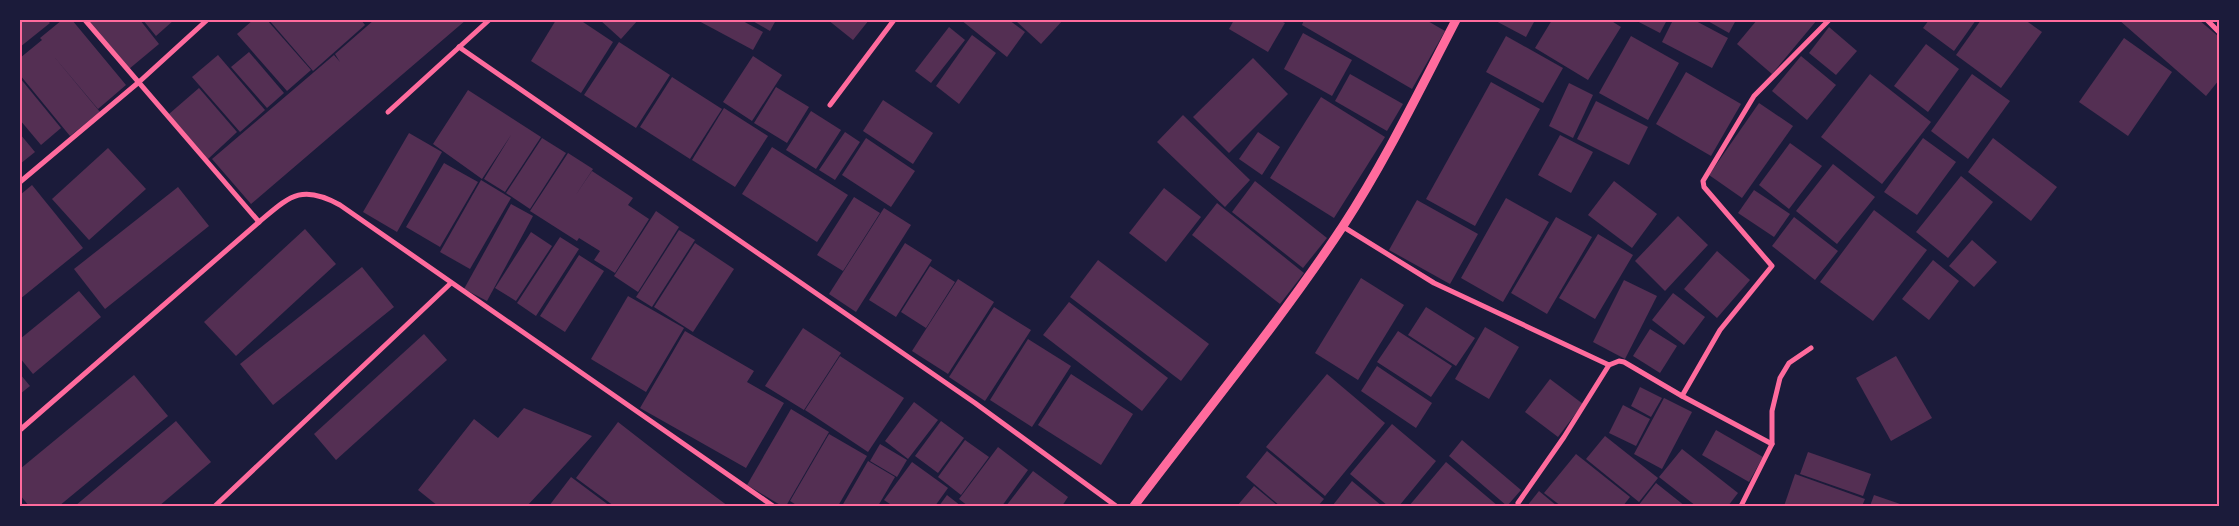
<svg xmlns="http://www.w3.org/2000/svg" width="2239" height="526" font-family="Overpass,sans-serif">
  <style>
    .building { fill: #542f53 }
    .lines { fill: none; stroke-linecap: round; stroke-linejoin: round }
    .minor { stroke: #ff6b9d; stroke-width: 5 }
    .tertiary { stroke: #ff6b9d; stroke-width: 9 }
    .neatline { fill: none; stroke: #ff6b9d; stroke-width: 2 }
  </style>
  <rect width="100%" height="100%" fill="#1b1b3a"/>
  <g class="building">
    <path d="M 20,20 L 47,20 L 50,23 L 20,47 Z"/>
    <path d="M 62,20 L 72,20 L 126,85 L 98,109 L 51,53 L 100,112 L 70,136 L 20,75 L 20,58 L 42,40 L 40,38 Z"/>
    <path d="M 87,20 L 140,20 L 159,44 L 129,69 Z"/>
    <path d="M 143,20 L 174,20 L 156,36 Z"/>
    <path d="M 253,20 L 267,20 L 311,70 L 287,91 L 237,34 Z"/>
    <path d="M 269,20 L 361,20 L 365,25 L 313,71 Z"/>
    <path d="M 374,20 L 466,20 L 251,204 L 212,159 L 334,55 L 340,62 L 335,54 Z"/>
    <path d="M 556,20 L 580,20 L 613,42 L 581,93 L 531,61 Z"/>
    <path d="M 600,20 L 638,20 L 621,39 Z"/>
    <path d="M 697,20 L 741,20 L 763,32 L 753,50 Z"/>
    <path d="M 751,20 L 776,20 L 770,31 Z"/>
    <path d="M 828,20 L 869,20 L 853,40 Z"/>
    <path d="M 961,20 L 1009,20 L 1025,32 L 1007,57 Z"/>
    <path d="M 1015,20 L 1063,20 L 1041,44 Z"/>
    <path d="M 1234,20 L 1279,20 L 1285,23 L 1268,52 L 1229,29 Z"/>
    <path d="M 1304,20 L 1426,20 L 1445,31 L 1412,89 L 1302,25 Z"/>
    <path d="M 1494,20 L 1535,20 L 1526,37 Z"/>
    <path d="M 1552,20 L 1610,20 L 1621,27 L 1588,80 L 1535,48 Z"/>
    <path d="M 1635,20 L 1667,20 L 1660,33 Z"/>
    <path d="M 1673,20 L 1694,20 L 1728,38 L 1712,68 L 1662,42 Z"/>
    <path d="M 1706,20 L 1736,20 L 1729,33 Z"/>
    <path d="M 1757,20 L 1817,20 L 1772,74 L 1737,44 Z"/>
    <path d="M 1929,20 L 1976,20 L 1954,51 L 1923,28 Z"/>
    <path d="M 1981,20 L 2025,20 L 2042,32 L 2001,88 L 1956,55 Z"/>
    <path d="M 2119,20 L 2199,20 L 2219,37 L 2219,80 L 2206,96 Z"/>
    <path d="M 949,27 L 965,40 L 931,83 L 915,71 Z"/>
    <path d="M 1829,27 L 1857,51 L 1836,75 L 1809,53 Z"/>
    <path d="M 1303,33 L 1352,60 L 1332,96 L 1284,69 Z"/>
    <path d="M 972,35 L 996,53 L 959,104 L 936,86 Z"/>
    <path d="M 1506,36 L 1563,68 L 1543,103 L 1486,72 Z"/>
    <path d="M 1631,36 L 1679,63 L 1648,120 L 1599,93 Z"/>
    <path d="M 2124,38 L 2172,72 L 2128,136 L 2079,102 Z"/>
    <path d="M 619,42 L 670,75 L 636,128 L 584,95 Z"/>
    <path d="M 1926,44 L 1959,69 L 1928,112 L 1894,86 Z"/>
    <path d="M 249,52 L 284,93 L 267,108 L 231,67 Z"/>
    <path d="M 218,55 L 265,110 L 240,132 L 192,77 Z"/>
    <path d="M 753,56 L 782,75 L 752,121 L 723,102 Z"/>
    <path d="M 1801,56 L 1836,85 L 1807,120 L 1772,91 Z"/>
    <path d="M 1253,58 L 1288,94 L 1229,153 L 1193,117 Z"/>
    <path d="M 1686,72 L 1741,104 L 1711,156 L 1656,124 Z"/>
    <path d="M 1350,74 L 1403,104 L 1387,131 L 1335,101 Z"/>
    <path d="M 1870,74 L 1931,122 L 1882,184 L 1821,137 Z"/>
    <path d="M 1972,74 L 2010,101 L 1968,159 L 1931,131 Z"/>
    <path d="M 672,77 L 722,109 L 690,159 L 640,127 Z"/>
    <path d="M 20,78 L 61,128 L 41,145 L 20,120 Z"/>
    <path d="M 1491,82 L 1540,109 L 1475,226 L 1426,199 Z"/>
    <path d="M 1569,83 L 1593,95 L 1573,138 L 1549,126 Z"/>
    <path d="M 776,87 L 809,107 L 787,143 L 754,123 Z"/>
    <path d="M 199,88 L 237,132 L 208,159 L 169,114 Z"/>
    <path d="M 468,90 L 541,137 L 505,192 L 484,179 L 511,135 L 482,179 L 433,144 Z"/>
    <path d="M 1321,97 L 1385,137 L 1334,218 L 1270,178 Z"/>
    <path d="M 883,100 L 933,133 L 913,164 L 863,131 Z"/>
    <path d="M 1596,101 L 1648,127 L 1629,165 L 1577,139 Z"/>
    <path d="M 1759,103 L 1793,126 L 1742,198 L 1709,175 Z"/>
    <path d="M 724,108 L 768,136 L 735,187 L 692,160 Z"/>
    <path d="M 811,111 L 841,130 L 816,169 L 786,150 Z"/>
    <path d="M 1183,115 L 1250,180 L 1225,207 L 1157,142 Z"/>
    <path d="M 845,132 L 860,142 L 835,180 L 819,170 Z"/>
    <path d="M 1258,132 L 1280,147 L 1262,175 L 1239,159 Z"/>
    <path d="M 409,133 L 442,152 L 397,232 L 363,212 Z"/>
    <path d="M 20,134 L 35,152 L 20,164 Z"/>
    <path d="M 1560,135 L 1593,152 L 1571,193 L 1538,175 Z"/>
    <path d="M 542,138 L 566,153 L 530,209 L 506,193 Z"/>
    <path d="M 866,138 L 915,171 L 891,207 L 842,175 Z"/>
    <path d="M 1923,138 L 1956,162 L 1917,215 L 1884,192 Z"/>
    <path d="M 1993,138 L 2057,187 L 2031,221 L 1968,172 Z"/>
    <path d="M 1790,143 L 1822,166 L 1789,209 L 1759,185 Z"/>
    <path d="M 772,147 L 848,195 L 817,242 L 742,194 Z"/>
    <path d="M 108,148 L 146,189 L 89,240 L 52,199 Z"/>
    <path d="M 568,153 L 593,169 L 575,196 L 592,171 L 633,198 L 628,205 L 649,219 L 615,273 L 594,260 L 600,251 L 579,238 L 577,241 L 530,211 Z"/>
    <path d="M 444,163 L 478,182 L 440,247 L 406,227 Z"/>
    <path d="M 1833,164 L 1875,197 L 1837,244 L 1796,211 Z"/>
    <path d="M 1961,176 L 1993,202 L 1948,258 L 1916,232 Z"/>
    <path d="M 481,180 L 511,198 L 470,269 L 440,252 Z"/>
    <path d="M 1255,181 L 1327,238 L 1303,268 L 1232,212 Z"/>
    <path d="M 1614,181 L 1657,214 L 1632,248 L 1588,215 Z"/>
    <path d="M 32,185 L 83,248 L 20,299 L 20,195 Z"/>
    <path d="M 178,187 L 209,226 L 105,309 L 74,269 Z"/>
    <path d="M 1164,188 L 1201,217 L 1166,262 L 1129,233 Z"/>
    <path d="M 1754,190 L 1790,214 L 1774,237 L 1738,213 Z"/>
    <path d="M 854,197 L 880,213 L 843,271 L 817,255 Z"/>
    <path d="M 1506,198 L 1549,222 L 1503,302 L 1461,278 Z"/>
    <path d="M 1417,200 L 1478,234 L 1450,284 L 1389,250 Z"/>
    <path d="M 1217,203 L 1304,273 L 1280,304 L 1192,235 Z"/>
    <path d="M 511,204 L 533,216 L 487,301 L 464,289 Z"/>
    <path d="M 884,208 L 911,225 L 856,312 L 829,294 Z"/>
    <path d="M 1874,210 L 1927,250 L 1873,321 L 1820,282 Z"/>
    <path d="M 656,211 L 679,227 L 638,292 L 614,276 Z"/>
    <path d="M 1678,216 L 1708,245 L 1665,291 L 1635,261 Z"/>
    <path d="M 1556,217 L 1592,237 L 1547,314 L 1511,293 Z"/>
    <path d="M 1794,217 L 1838,251 L 1815,280 L 1772,246 Z"/>
    <path d="M 305,229 L 336,264 L 236,356 L 204,322 Z"/>
    <path d="M 679,230 L 695,240 L 652,307 L 636,297 Z"/>
    <path d="M 531,232 L 552,246 L 516,301 L 495,288 Z"/>
    <path d="M 1598,234 L 1633,255 L 1595,319 L 1559,298 Z"/>
    <path d="M 560,237 L 579,249 L 536,316 L 517,303 Z"/>
    <path d="M 1972,240 L 1997,262 L 1974,287 L 1949,266 Z"/>
    <path d="M 695,243 L 734,269 L 693,332 L 654,307 Z"/>
    <path d="M 905,243 L 932,260 L 896,317 L 869,300 Z"/>
    <path d="M 1717,251 L 1750,280 L 1717,318 L 1684,289 Z"/>
    <path d="M 579,255 L 604,271 L 565,332 L 540,316 Z"/>
    <path d="M 1098,260 L 1209,344 L 1181,381 L 1070,297 Z"/>
    <path d="M 1933,260 L 1959,281 L 1929,320 L 1902,299 Z"/>
    <path d="M 930,266 L 955,282 L 926,328 L 901,312 Z"/>
    <path d="M 362,267 L 394,307 L 273,405 L 240,364 Z"/>
    <path d="M 1361,278 L 1404,305 L 1358,380 L 1315,353 Z"/>
    <path d="M 958,279 L 994,302 L 948,374 L 912,351 Z"/>
    <path d="M 1624,280 L 1657,296 L 1625,359 L 1593,342 Z"/>
    <path d="M 79,291 L 101,317 L 33,374 L 20,358 L 20,339 Z"/>
    <path d="M 1673,293 L 1705,317 L 1684,345 L 1652,320 Z"/>
    <path d="M 628,296 L 684,328 L 646,392 L 591,359 Z"/>
    <path d="M 1069,302 L 1168,378 L 1142,411 L 1043,335 Z"/>
    <path d="M 994,307 L 1031,330 L 985,401 L 949,377 Z"/>
    <path d="M 1426,307 L 1475,338 L 1456,366 L 1408,335 Z"/>
    <path d="M 1485,327 L 1519,347 L 1489,399 L 1455,379 Z"/>
    <path d="M 803,328 L 841,353 L 804,410 L 765,386 Z"/>
    <path d="M 1650,329 L 1677,346 L 1660,373 L 1633,356 Z"/>
    <path d="M 685,331 L 754,371 L 747,382 L 784,403 L 746,468 L 640,408 Z"/>
    <path d="M 1398,331 L 1452,366 L 1431,397 L 1377,362 Z"/>
    <path d="M 424,334 L 447,360 L 336,460 L 314,434 Z"/>
    <path d="M 1028,339 L 1071,366 L 1032,427 L 990,400 Z"/>
    <path d="M 840,356 L 904,398 L 868,452 L 805,410 Z"/>
    <path d="M 1896,356 L 1932,418 L 1891,441 L 1856,378 Z"/>
    <path d="M 1377,366 L 1432,403 L 1416,428 L 1361,391 Z"/>
    <path d="M 20,374 L 30,386 L 20,394 Z"/>
    <path d="M 1071,374 L 1133,414 L 1101,465 L 1038,425 Z"/>
    <path d="M 1327,374 L 1385,423 L 1325,496 L 1266,447 Z"/>
    <path d="M 134,375 L 168,416 L 59,506 L 29,506 L 20,495 L 20,469 Z"/>
    <path d="M 1550,379 L 1583,404 L 1558,437 L 1525,412 Z"/>
    <path d="M 1640,387 L 1662,398 L 1651,417 L 1631,406 Z"/>
    <path d="M 1664,398 L 1692,412 L 1662,469 L 1634,454 Z"/>
    <path d="M 914,402 L 938,420 L 908,459 L 885,441 Z"/>
    <path d="M 1623,405 L 1650,419 L 1636,446 L 1609,433 Z"/>
    <path d="M 524,408 L 592,436 L 527,506 L 438,506 L 418,490 L 474,419 L 498,438 Z"/>
    <path d="M 791,409 L 829,432 L 786,506 L 782,506 L 747,485 Z"/>
    <path d="M 176,421 L 211,462 L 159,506 L 75,506 Z"/>
    <path d="M 941,421 L 964,438 L 938,473 L 915,456 Z"/>
    <path d="M 618,422 L 681,471 L 728,506 L 614,506 L 576,478 Z"/>
    <path d="M 1392,424 L 1436,461 L 1399,506 L 1388,506 L 1350,474 Z"/>
    <path d="M 1716,430 L 1763,457 L 1749,482 L 1702,455 Z"/>
    <path d="M 829,434 L 867,456 L 838,506 L 798,506 L 790,501 Z"/>
    <path d="M 1605,436 L 1658,478 L 1639,502 L 1586,459 Z"/>
    <path d="M 965,440 L 989,457 L 961,495 L 938,477 Z"/>
    <path d="M 1462,440 L 1521,490 L 1507,506 L 1449,456 Z"/>
    <path d="M 880,444 L 907,460 L 897,477 L 870,461 Z"/>
    <path d="M 998,447 L 1028,470 L 1002,506 L 968,506 L 959,499 Z"/>
    <path d="M 1682,449 L 1738,493 L 1728,506 L 1696,506 L 1659,477 Z"/>
    <path d="M 1267,451 L 1324,499 L 1318,506 L 1280,506 L 1246,477 Z"/>
    <path d="M 1808,452 L 1871,474 L 1863,496 L 1800,474 Z"/>
    <path d="M 1576,454 L 1630,497 L 1623,506 L 1561,506 L 1544,493 Z"/>
    <path d="M 868,461 L 895,477 L 878,506 L 842,506 Z"/>
    <path d="M 912,462 L 948,488 L 935,506 L 893,506 L 884,500 Z"/>
    <path d="M 1446,462 L 1498,506 L 1409,506 Z"/>
    <path d="M 1033,471 L 1068,497 L 1062,506 L 1006,506 Z"/>
    <path d="M 1795,474 L 1865,499 L 1862,506 L 1784,506 Z"/>
    <path d="M 571,477 L 610,506 L 549,506 Z"/>
    <path d="M 1352,481 L 1382,506 L 1335,506 L 1333,505 Z"/>
    <path d="M 1656,483 L 1685,506 L 1638,506 Z"/>
    <path d="M 1254,486 L 1278,506 L 1237,506 Z"/>
    <path d="M 1539,491 L 1557,506 L 1527,506 Z"/>
    <path d="M 947,495 L 961,506 L 939,506 Z"/>
    <path d="M 1874,495 L 1906,506 L 1870,506 Z"/>
  </g>
  <g class="lines">
    <g class="minor">
      <path d="M 85,20 L 259,222"/>
      <path d="M 2207,20 L 2219,32"/>
      <path d="M 459,47 L 975,403 L 1116,506"/>
      <path d="M 830,105 L 894,20"/>
      <path d="M 388,112 L 489,20"/>
      <path d="M 20,182 L 139,82 L 207,20"/>
      <path d="M 1342,226 L 1434,283 L 1609,365 L 1619,361 L 1624,362 L 1682,396 L 1772,444"/>
      <path d="M 1682,396 L 1720,330 L 1772,266 L 1704,187 L 1703,181 L 1754,96 L 1829,20"/>
      <path d="M 20,430 L 259,222 C 289,197 301,183 340,205 L 773,506"/>
      <path d="M 1518,503 L 1564,437 L 1609,365"/>
      <path d="M 215,506 L 451,283"/>
      <path d="M 1741,506 L 1772,444 L 1772,411 L 1780,378 L 1789,363 L 1811,348"/>
    </g>
    <path class="tertiary" d="M 1134,506 C 1204,413 1279,323 1343,226 C 1386,160 1420,89 1456,20"/>
  </g>
  <rect width="2239" height="526" fill="none" stroke="#1b1b3a" stroke-width="42"/>
  <rect x="21" y="21" width="2197" height="484" class="neatline"/>
</svg>
